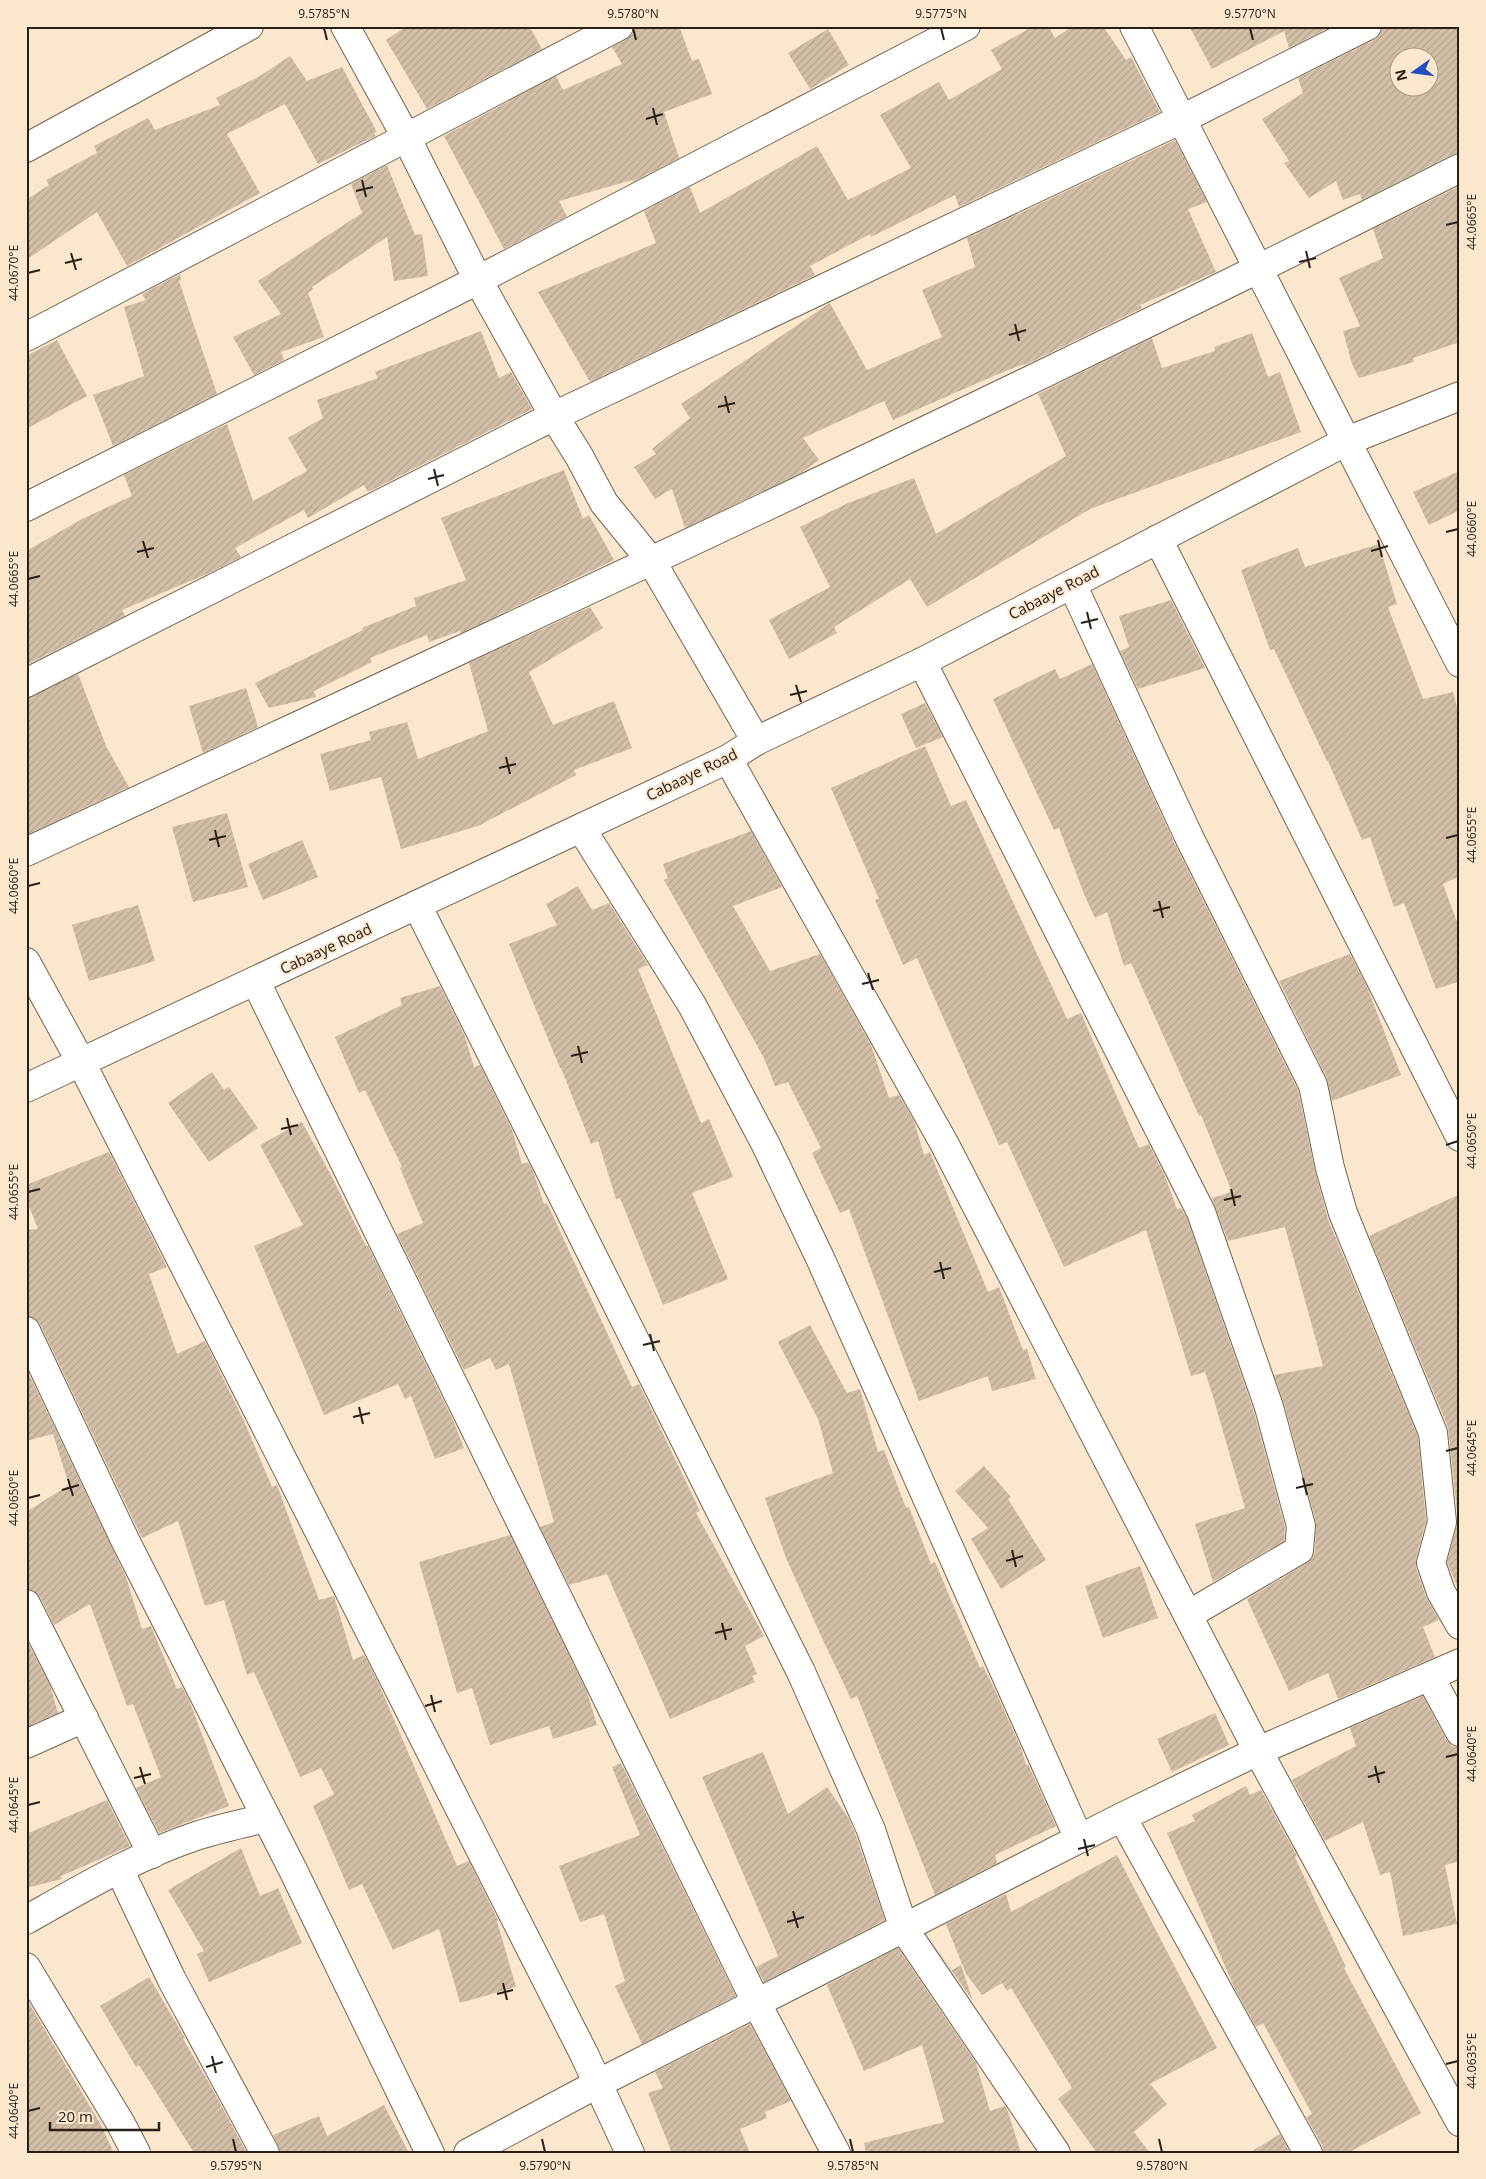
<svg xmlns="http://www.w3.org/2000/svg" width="1486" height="2179" font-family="'Open Sans',sans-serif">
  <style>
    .building { fill: url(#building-hatch); fill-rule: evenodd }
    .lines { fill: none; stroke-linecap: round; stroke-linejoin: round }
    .minor-casing { stroke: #75634e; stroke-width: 30 }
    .minor { stroke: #fff; stroke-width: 28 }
    .ticks { fill: none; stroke: #282017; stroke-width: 2 }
    .labels { text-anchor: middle; stroke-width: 4; stroke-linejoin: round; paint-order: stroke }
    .street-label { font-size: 15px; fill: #282017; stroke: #fbe7ce }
    .neatline { fill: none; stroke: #282017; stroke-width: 2 }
    .ticks-label { font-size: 12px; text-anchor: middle; fill: #282017 }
  </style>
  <defs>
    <pattern id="building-hatch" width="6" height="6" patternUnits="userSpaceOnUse" patternTransform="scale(1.25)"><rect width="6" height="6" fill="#d3bfa7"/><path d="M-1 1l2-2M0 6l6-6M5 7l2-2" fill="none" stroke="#b5a48f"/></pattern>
  </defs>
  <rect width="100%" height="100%" fill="#fbe7ce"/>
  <g class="building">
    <path d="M 407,26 L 529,26 L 542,49 L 427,109 L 386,40 Z"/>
    <path d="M 635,26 L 679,26 L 692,61 L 699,59 L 712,94 L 664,112 L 679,158 L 633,182 L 632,180 L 559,201 L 567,216 L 504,249 L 444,136 L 556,76 L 563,90 L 622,64 L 612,47 L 632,35 Z"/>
    <path d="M 1034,26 L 1048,26 L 1055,38 L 1073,26 L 1103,26 L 1126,60 L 1131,57 L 1160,112 L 959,207 L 955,195 L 871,237 L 870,234 L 810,266 L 815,275 L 590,382 L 538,292 L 656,243 L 644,211 L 690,187 L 700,213 L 817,146 L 848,200 L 911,168 L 880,115 L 939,82 L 949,100 L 1002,69 L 991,50 Z"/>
    <path d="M 1189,26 L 1332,26 L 1289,48 L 1284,31 L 1212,69 Z"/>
    <path d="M 1383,26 L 1460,26 L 1460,153 L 1453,154 L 1362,200 L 1360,194 L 1343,200 L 1336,181 L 1309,198 L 1284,163 L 1289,161 L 1262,119 L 1303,93 L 1298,78 L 1374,40 L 1380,34 ZM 1398,58 L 1428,58 L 1428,88 L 1398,88 Z"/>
    <path d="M 828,29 L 849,65 L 810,89 L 788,53 Z"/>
    <path d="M 290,56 L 307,81 L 342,67 L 377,132 L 374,133 L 375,136 L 318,164 L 285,104 L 227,134 L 260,193 L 127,266 L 97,212 L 26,260 L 26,200 L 49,185 L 46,180 L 97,153 L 94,146 L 148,118 L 155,130 L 220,105 L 216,98 L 260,76 Z"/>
    <path d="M 1175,140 L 1207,202 L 1188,209 L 1216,272 L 1140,305 L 1142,308 L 1025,365 L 1024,364 L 996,375 L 893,420 L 884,401 L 803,438 L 819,460 L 801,473 L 685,528 L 672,489 L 655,499 L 634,467 L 656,454 L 652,449 L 690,418 L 681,404 L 830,303 L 867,370 L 942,337 L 922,290 L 975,267 L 967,238 Z"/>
    <path d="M 387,165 L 415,235 L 422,234 L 428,276 L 394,281 L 387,237 L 312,287 L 313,289 L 308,293 L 324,337 L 281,352 L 284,360 L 254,375 L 233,337 L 281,314 L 258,281 L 362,213 L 351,184 Z"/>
    <path d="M 1460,186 L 1460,342 L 1413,358 L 1414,362 L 1359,378 L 1352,364 L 1343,331 L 1360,326 L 1339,278 L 1383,258 L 1373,229 Z"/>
    <path d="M 180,274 L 181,280 L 179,281 L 217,394 L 113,446 L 93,395 L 144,376 L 124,307 L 146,300 L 142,294 Z"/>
    <path d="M 481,331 L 499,378 L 511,372 L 532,409 L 368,492 L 364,485 L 308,518 L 304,510 L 235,548 L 241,557 L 209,573 L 122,610 L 125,616 L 26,665 L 26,551 L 84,518 L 132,496 L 124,475 L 227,424 L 253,501 L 307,471 L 288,438 L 323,418 L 317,400 L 378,378 L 375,372 Z"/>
    <path d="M 1252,333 L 1268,377 L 1280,372 L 1301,432 L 1090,509 L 927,607 L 910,579 L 834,627 L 837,633 L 789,659 L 769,620 L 830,587 L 800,527 L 848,503 L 914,478 L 936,534 L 1066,456 L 1038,394 L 1152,338 L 1162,368 L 1215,351 L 1214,347 Z"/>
    <path d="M 57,340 L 87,396 L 26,429 L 26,356 Z"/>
    <path d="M 564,470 L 583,519 L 589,515 L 614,560 L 461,633 L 460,631 L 429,642 L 427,635 L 370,658 L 372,662 L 314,691 L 316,697 L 269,708 L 255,683 L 363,630 L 362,628 L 416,606 L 414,598 L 466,580 L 441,518 Z"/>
    <path d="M 1460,471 L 1460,510 L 1429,525 L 1413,492 Z"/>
    <path d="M 1379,544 L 1397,604 L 1388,607 L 1423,699 L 1453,692 L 1460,718 L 1460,876 L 1443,884 L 1460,930 L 1460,981 L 1436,989 L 1404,903 L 1394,907 L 1370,837 L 1362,840 L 1328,761 L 1327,761 L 1274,649 L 1270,650 L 1241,570 L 1298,548 L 1305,567 Z"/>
    <path d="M 1171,600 L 1205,668 L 1138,689 L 1120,651 L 1129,647 L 1119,616 Z"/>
    <path d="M 590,607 L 603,628 L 529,672 L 553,725 L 614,701 L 632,748 L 574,770 L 576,775 L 478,826 L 401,849 L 381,777 L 330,791 L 320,754 L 371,740 L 369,732 L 407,722 L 418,759 L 488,731 L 469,663 Z"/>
    <path d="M 1092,664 L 1175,844 L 1298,1090 L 1315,1171 L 1328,1219 L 1418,1437 L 1426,1521 L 1416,1559 L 1416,1568 L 1426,1597 L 1439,1620 L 1423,1627 L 1435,1657 L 1338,1699 L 1328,1673 L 1289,1691 L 1247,1599 L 1307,1563 L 1312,1558 L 1315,1551 L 1316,1522 L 1284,1403 L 1274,1375 L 1323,1366 L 1285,1227 L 1228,1241 L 1212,1198 L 1232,1192 L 1201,1115 L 1199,1116 L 1131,963 L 1124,966 L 1107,912 L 1095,918 L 1084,894 L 1059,828 L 1054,830 L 993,699 L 1055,669 L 1060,679 Z"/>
    <path d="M 78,674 L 107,748 L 129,787 L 26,835 L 26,698 Z"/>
    <path d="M 246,688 L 258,727 L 203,753 L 189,706 Z"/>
    <path d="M 925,703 L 943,737 L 916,748 L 901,714 Z"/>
    <path d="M 925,746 L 951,806 L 966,800 L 1067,1019 L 1081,1013 L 1139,1148 L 1149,1144 L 1164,1174 L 1177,1209 L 1181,1208 L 1187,1218 L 1254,1412 L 1285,1527 L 1284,1541 L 1213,1582 L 1195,1524 L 1245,1508 L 1212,1393 L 1205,1372 L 1191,1376 L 1146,1230 L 1064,1267 L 1007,1142 L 999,1145 L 917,958 L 903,965 L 875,900 L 879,899 L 831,788 Z"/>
    <path d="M 227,813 L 248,887 L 193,902 L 172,827 Z"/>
    <path d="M 751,831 L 782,887 L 733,906 L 770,971 L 820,954 L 871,1045 L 889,1098 L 899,1095 L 914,1121 L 924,1155 L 930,1152 L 988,1292 L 999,1287 L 1023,1350 L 1027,1349 L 1036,1379 L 992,1391 L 988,1376 L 919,1401 L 849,1209 L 840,1213 L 812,1153 L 821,1148 L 788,1082 L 775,1086 L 764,1058 L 664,880 L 668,878 L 663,864 Z"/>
    <path d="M 302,840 L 318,877 L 263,900 L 248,864 Z"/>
    <path d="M 578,886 L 592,910 L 609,903 L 648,965 L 638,969 L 701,1123 L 709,1119 L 733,1177 L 692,1193 L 728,1279 L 663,1305 L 620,1198 L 616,1199 L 598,1141 L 591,1144 L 561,1068 L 560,1068 L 509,944 L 557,925 L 546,904 Z"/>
    <path d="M 138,905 L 155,961 L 89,981 L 72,925 Z"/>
    <path d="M 1350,954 L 1367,987 L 1401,1075 L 1332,1101 L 1327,1078 L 1279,981 Z"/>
    <path d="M 440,986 L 464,1034 L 474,1067 L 480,1065 L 512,1130 L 522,1164 L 528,1162 L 533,1171 L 544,1204 L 547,1203 L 632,1387 L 639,1384 L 700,1511 L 696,1513 L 764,1636 L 745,1646 L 757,1674 L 752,1676 L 755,1682 L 670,1719 L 607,1574 L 569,1585 L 540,1527 L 554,1522 L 509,1364 L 496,1370 L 490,1358 L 464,1370 L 397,1234 L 423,1223 L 400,1168 L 402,1167 L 365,1090 L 359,1093 L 335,1037 L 402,1005 L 400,998 Z"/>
    <path d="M 212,1072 L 224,1090 L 229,1087 L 258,1128 L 209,1162 L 168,1103 Z"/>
    <path d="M 302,1122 L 333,1179 L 366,1246 L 368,1246 L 453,1420 L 464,1448 L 435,1459 L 411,1396 L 405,1399 L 398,1384 L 324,1415 L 254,1246 L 303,1225 L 260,1145 Z"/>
    <path d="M 109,1152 L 167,1267 L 149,1274 L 177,1354 L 205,1341 L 244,1421 L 272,1487 L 277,1485 L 319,1600 L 334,1596 L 353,1660 L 364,1655 L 377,1680 L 457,1866 L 469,1861 L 498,1920 L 497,1921 L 516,1987 L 460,2003 L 439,1929 L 393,1950 L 362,1884 L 349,1890 L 313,1806 L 334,1794 L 321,1768 L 300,1777 L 254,1672 L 247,1675 L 224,1600 L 205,1606 L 178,1521 L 142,1538 L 40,1324 L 34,1318 L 26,1316 L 26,1230 L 38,1229 L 26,1199 L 26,1185 Z"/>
    <path d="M 1460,1194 L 1460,1593 L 1447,1562 L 1458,1521 L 1448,1427 L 1369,1236 Z"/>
    <path d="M 810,1325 L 847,1393 L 860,1389 L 878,1452 L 884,1450 L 906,1508 L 909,1507 L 931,1564 L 935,1562 L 980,1668 L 983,1666 L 994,1688 L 1021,1748 L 1026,1765 L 1028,1764 L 1056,1826 L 995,1855 L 997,1863 L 935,1895 L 857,1696 L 851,1699 L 822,1638 L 786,1558 L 765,1498 L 833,1473 L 818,1419 L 778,1342 Z"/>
    <path d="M 26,1368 L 126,1577 L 142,1629 L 151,1626 L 177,1689 L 182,1687 L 189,1700 L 229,1806 L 159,1833 L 136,1788 L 161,1777 L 133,1704 L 127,1706 L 90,1604 L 54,1625 L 40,1597 L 34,1591 L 26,1588 L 26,1512 L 69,1485 L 53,1434 L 26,1441 Z"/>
    <path d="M 984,1466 L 1011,1497 L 1008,1499 L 1046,1560 L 1001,1589 L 971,1539 L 988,1528 L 955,1491 Z"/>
    <path d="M 510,1535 L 587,1692 L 597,1725 L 553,1739 L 549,1726 L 490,1745 L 472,1688 L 457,1693 L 419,1562 Z"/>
    <path d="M 1140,1566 L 1158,1618 L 1103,1638 L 1085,1586 Z"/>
    <path d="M 26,1639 L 50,1685 L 58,1713 L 26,1727 Z"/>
    <path d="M 1423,1696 L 1446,1739 L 1452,1746 L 1460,1748 L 1460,1861 L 1445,1865 L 1457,1924 L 1403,1936 L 1390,1872 L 1380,1875 L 1363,1822 L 1325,1841 L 1292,1780 L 1356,1746 L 1350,1728 Z"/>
    <path d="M 1215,1713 L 1229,1745 L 1172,1772 L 1157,1739 Z"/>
    <path d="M 763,1752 L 788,1814 L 827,1787 L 849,1819 L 856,1836 L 885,1920 L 764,1982 L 756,1967 L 778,1956 L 702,1777 Z"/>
    <path d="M 621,1763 L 736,1996 L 642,2044 L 615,1986 L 625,1981 L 604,1914 L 580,1922 L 559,1866 L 640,1835 L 612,1767 Z"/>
    <path d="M 1246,1786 L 1250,1795 L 1261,1790 L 1297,1856 L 1295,1857 L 1346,1967 L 1344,1968 L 1421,2113 L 1348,2153 L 1324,2153 L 1322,2145 L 1306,2117 L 1312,2114 L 1263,2023 L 1256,2027 L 1235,1989 L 1167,1833 L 1195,1821 L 1192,1815 Z"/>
    <path d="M 107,1800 L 130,1846 L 61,1876 L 62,1879 L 26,1888 L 26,1834 Z"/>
    <path d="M 241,1848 L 260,1896 L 278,1888 L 302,1943 L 209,1982 L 197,1954 L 204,1951 L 168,1890 Z"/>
    <path d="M 1117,1855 L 1217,2048 L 1150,2084 L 1167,2104 L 1134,2132 L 1150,2153 L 1097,2153 L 1058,2099 L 1072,2088 L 1011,1988 L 1007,1991 L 1002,1983 L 982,1995 L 966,1974 L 946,1924 L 1006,1894 L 1011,1912 Z"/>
    <path d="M 926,1934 L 952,1970 L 961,1965 L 973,2001 Z"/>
    <path d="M 898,1948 L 976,2063 L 990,2111 L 1005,2106 L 1007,2109 L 1021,2153 L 866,2153 L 864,2143 L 944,2122 L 922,2045 L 864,2071 L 827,1985 Z"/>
    <path d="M 149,1977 L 185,2038 L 183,2039 L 208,2081 L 247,2153 L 194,2153 L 139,2065 L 136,2067 L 100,2006 Z"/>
    <path d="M 26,1998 L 101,2125 L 114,2153 L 26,2153 Z"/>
    <path d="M 750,2024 L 791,2101 L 765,2112 L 767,2118 L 740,2129 L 750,2153 L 672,2153 L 648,2093 L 663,2088 L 655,2072 Z"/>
    <path d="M 384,2105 L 409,2153 L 281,2153 L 273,2135 L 319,2116 L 327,2136 Z"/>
    <path d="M 1280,2134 L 1290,2153 L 1249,2153 Z"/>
  </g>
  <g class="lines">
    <g class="minor-casing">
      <g id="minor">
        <path d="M 345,26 L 406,137 L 478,280 L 554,416 L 579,456 L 604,503 L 652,562 L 756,741"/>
        <path d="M 1134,26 L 1460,663"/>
        <path d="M 26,148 L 249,26"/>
        <path d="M 26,337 L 619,26"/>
        <path d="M 26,507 L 478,280 L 966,26"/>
        <path d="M 1158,539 L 1460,1137"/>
        <path d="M 1072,584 L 1189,837 L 1313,1085 L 1330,1168 L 1343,1213 L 1433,1433 L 1442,1522 L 1431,1563 L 1441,1592 L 1460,1625"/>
        <path d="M 922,662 L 1201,1212 L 1269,1407 L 1301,1526 L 1299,1550 L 1188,1615"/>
        <path d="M 26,683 L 554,416 L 1182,119 L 1367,26"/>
        <path d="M 728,759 L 944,1143 L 1258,1751 L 1460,2122"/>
        <path d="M 581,828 L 692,1005 L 765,1143 L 820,1258 L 1079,1839"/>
        <path d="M 26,852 C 507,629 987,407 1460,168"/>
        <path d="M 417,905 L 801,1672 L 871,1830 L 904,1929 L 1056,2153"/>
        <path d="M 26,962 L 82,1064 L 584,2054 L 630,2153"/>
        <path d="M 256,982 L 757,2004 L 836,2153"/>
        <path d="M 26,1088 L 728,759 L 756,741 L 922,662 L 1347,441 L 1460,396"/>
        <path d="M 26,1331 L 125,1540 L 293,1870 L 430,2153"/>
        <path d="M 26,1604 L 152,1854"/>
        <path d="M 1430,1677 L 1460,1732"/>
        <path d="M 26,1744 L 84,1718"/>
        <path d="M 1122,1817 L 1308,2153"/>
        <path d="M 119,1869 L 172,1980 L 265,2153"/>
        <path d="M 26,1920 C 81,1889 138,1855 199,1835 C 221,1828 244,1823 266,1818"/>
        <path d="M 26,1967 L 121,2124 L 136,2153"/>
        <path d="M 468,2153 L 597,2084 L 1122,1817 L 1258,1751 L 1460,1663"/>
      </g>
    </g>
    <use href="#minor" class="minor"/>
  </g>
  <path class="ticks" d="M 324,28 L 327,40M 633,28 L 636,40M 941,28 L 944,40M 1250,28 L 1253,40M 653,108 L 657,125M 646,119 L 663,114M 362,180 L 366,197M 356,191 L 373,187M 1446,225 L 1458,222M 1306,251 L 1310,268M 71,253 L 76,270M 1299,262 L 1316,258M 65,263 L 82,259M 28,273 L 40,270M 1015,324 L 1019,341M 1009,335 L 1026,330M 725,396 L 729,413M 718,407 L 735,403M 434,469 L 438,486M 428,479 L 444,475M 1446,532 L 1458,529M 1378,540 L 1382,557M 143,541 L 148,558M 1371,551 L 1388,546M 137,552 L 154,548M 28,579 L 40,576M 1087,612 L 1091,629M 1081,623 L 1098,619M 796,685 L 801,702M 790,695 L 807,691M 506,757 L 510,774M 499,768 L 516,764M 215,830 L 219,847M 1446,838 L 1458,835M 209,840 L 226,836M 28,886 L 40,883M 1159,901 L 1163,918M 1153,911 L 1170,907M 868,973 L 873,990M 862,984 L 879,980M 578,1046 L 582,1063M 571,1056 L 588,1052M 287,1118 L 291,1135M 281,1129 L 298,1125M 1446,1145 L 1458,1141M 1231,1189 L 1235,1206M 28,1192 L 40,1189M 1224,1200 L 1241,1196M 940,1262 L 944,1279M 934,1272 L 951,1268M 650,1334 L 654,1351M 643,1345 L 660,1341M 359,1407 L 363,1424M 353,1417 L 370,1413M 1446,1451 L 1458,1448M 1303,1478 L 1307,1495M 68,1479 L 73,1496M 1296,1488 L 1313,1484M 62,1490 L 79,1485M 28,1498 L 40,1495M 1012,1550 L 1016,1567M 1006,1561 L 1023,1556M 722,1623 L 726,1640M 715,1633 L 732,1629M 431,1695 L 435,1712M 425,1706 L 442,1701M 1446,1757 L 1458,1754M 1375,1766 L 1379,1783M 140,1767 L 145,1784M 1368,1777 L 1385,1772M 134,1778 L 151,1774M 28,1805 L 40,1802M 1084,1839 L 1088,1856M 1078,1849 L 1095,1845M 793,1911 L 798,1928M 787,1922 L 804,1917M 503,1983 L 507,2000M 497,1994 L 513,1990M 212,2056 L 216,2073M 1446,2064 L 1458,2061M 206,2067 L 223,2062M 28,2111 L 40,2108M 233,2139 L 236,2152M 542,2139 L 545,2152M 850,2139 L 853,2152M 1159,2139 L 1162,2152"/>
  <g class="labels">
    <g class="street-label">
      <text transform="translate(1054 593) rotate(-27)" y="5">Cabaaye Road</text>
      <text transform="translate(692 775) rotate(-26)" y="5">Cabaaye Road</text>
      <text transform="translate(326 949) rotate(-25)" y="5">Cabaaye Road</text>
    </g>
  </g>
  <rect width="1486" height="2179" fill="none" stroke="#fbe7ce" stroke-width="55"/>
  <g transform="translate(1414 72) rotate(256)"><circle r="24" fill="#fbe7ce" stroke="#a79785"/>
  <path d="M0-4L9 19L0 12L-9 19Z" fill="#1f4fbc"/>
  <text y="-8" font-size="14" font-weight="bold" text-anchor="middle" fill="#282017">N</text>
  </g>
  <path d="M50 2122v8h109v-8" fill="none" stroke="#282017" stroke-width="2.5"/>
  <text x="58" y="2122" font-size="15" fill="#282017" stroke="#fbe7ce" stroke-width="4" paint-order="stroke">20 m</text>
  <rect x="28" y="28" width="1430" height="2124" class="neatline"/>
  <g class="ticks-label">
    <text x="324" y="18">9.5785°N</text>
    <text x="633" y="18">9.5780°N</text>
    <text x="941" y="18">9.5775°N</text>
    <text x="1250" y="18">9.5770°N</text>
    <text transform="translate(1472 222) rotate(-90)" y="4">44.0665°E</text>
    <text transform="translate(14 273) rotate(-90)" y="4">44.0670°E</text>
    <text transform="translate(1472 529) rotate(-90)" y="4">44.0660°E</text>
    <text transform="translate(14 579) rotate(-90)" y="4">44.0665°E</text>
    <text transform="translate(1472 835) rotate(-90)" y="4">44.0655°E</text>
    <text transform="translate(14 886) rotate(-90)" y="4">44.0660°E</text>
    <text transform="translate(1472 1141) rotate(-90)" y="4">44.0650°E</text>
    <text transform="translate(14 1192) rotate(-90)" y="4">44.0655°E</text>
    <text transform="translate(1472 1448) rotate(-90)" y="4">44.0645°E</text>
    <text transform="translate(14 1498) rotate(-90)" y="4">44.0650°E</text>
    <text transform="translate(1472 1754) rotate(-90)" y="4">44.0640°E</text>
    <text transform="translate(14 1805) rotate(-90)" y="4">44.0645°E</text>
    <text transform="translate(1472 2061) rotate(-90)" y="4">44.0635°E</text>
    <text transform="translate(14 2111) rotate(-90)" y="4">44.0640°E</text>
    <text x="236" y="2170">9.5795°N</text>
    <text x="545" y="2170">9.5790°N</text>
    <text x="853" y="2170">9.5785°N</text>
    <text x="1162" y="2170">9.5780°N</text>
  </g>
</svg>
